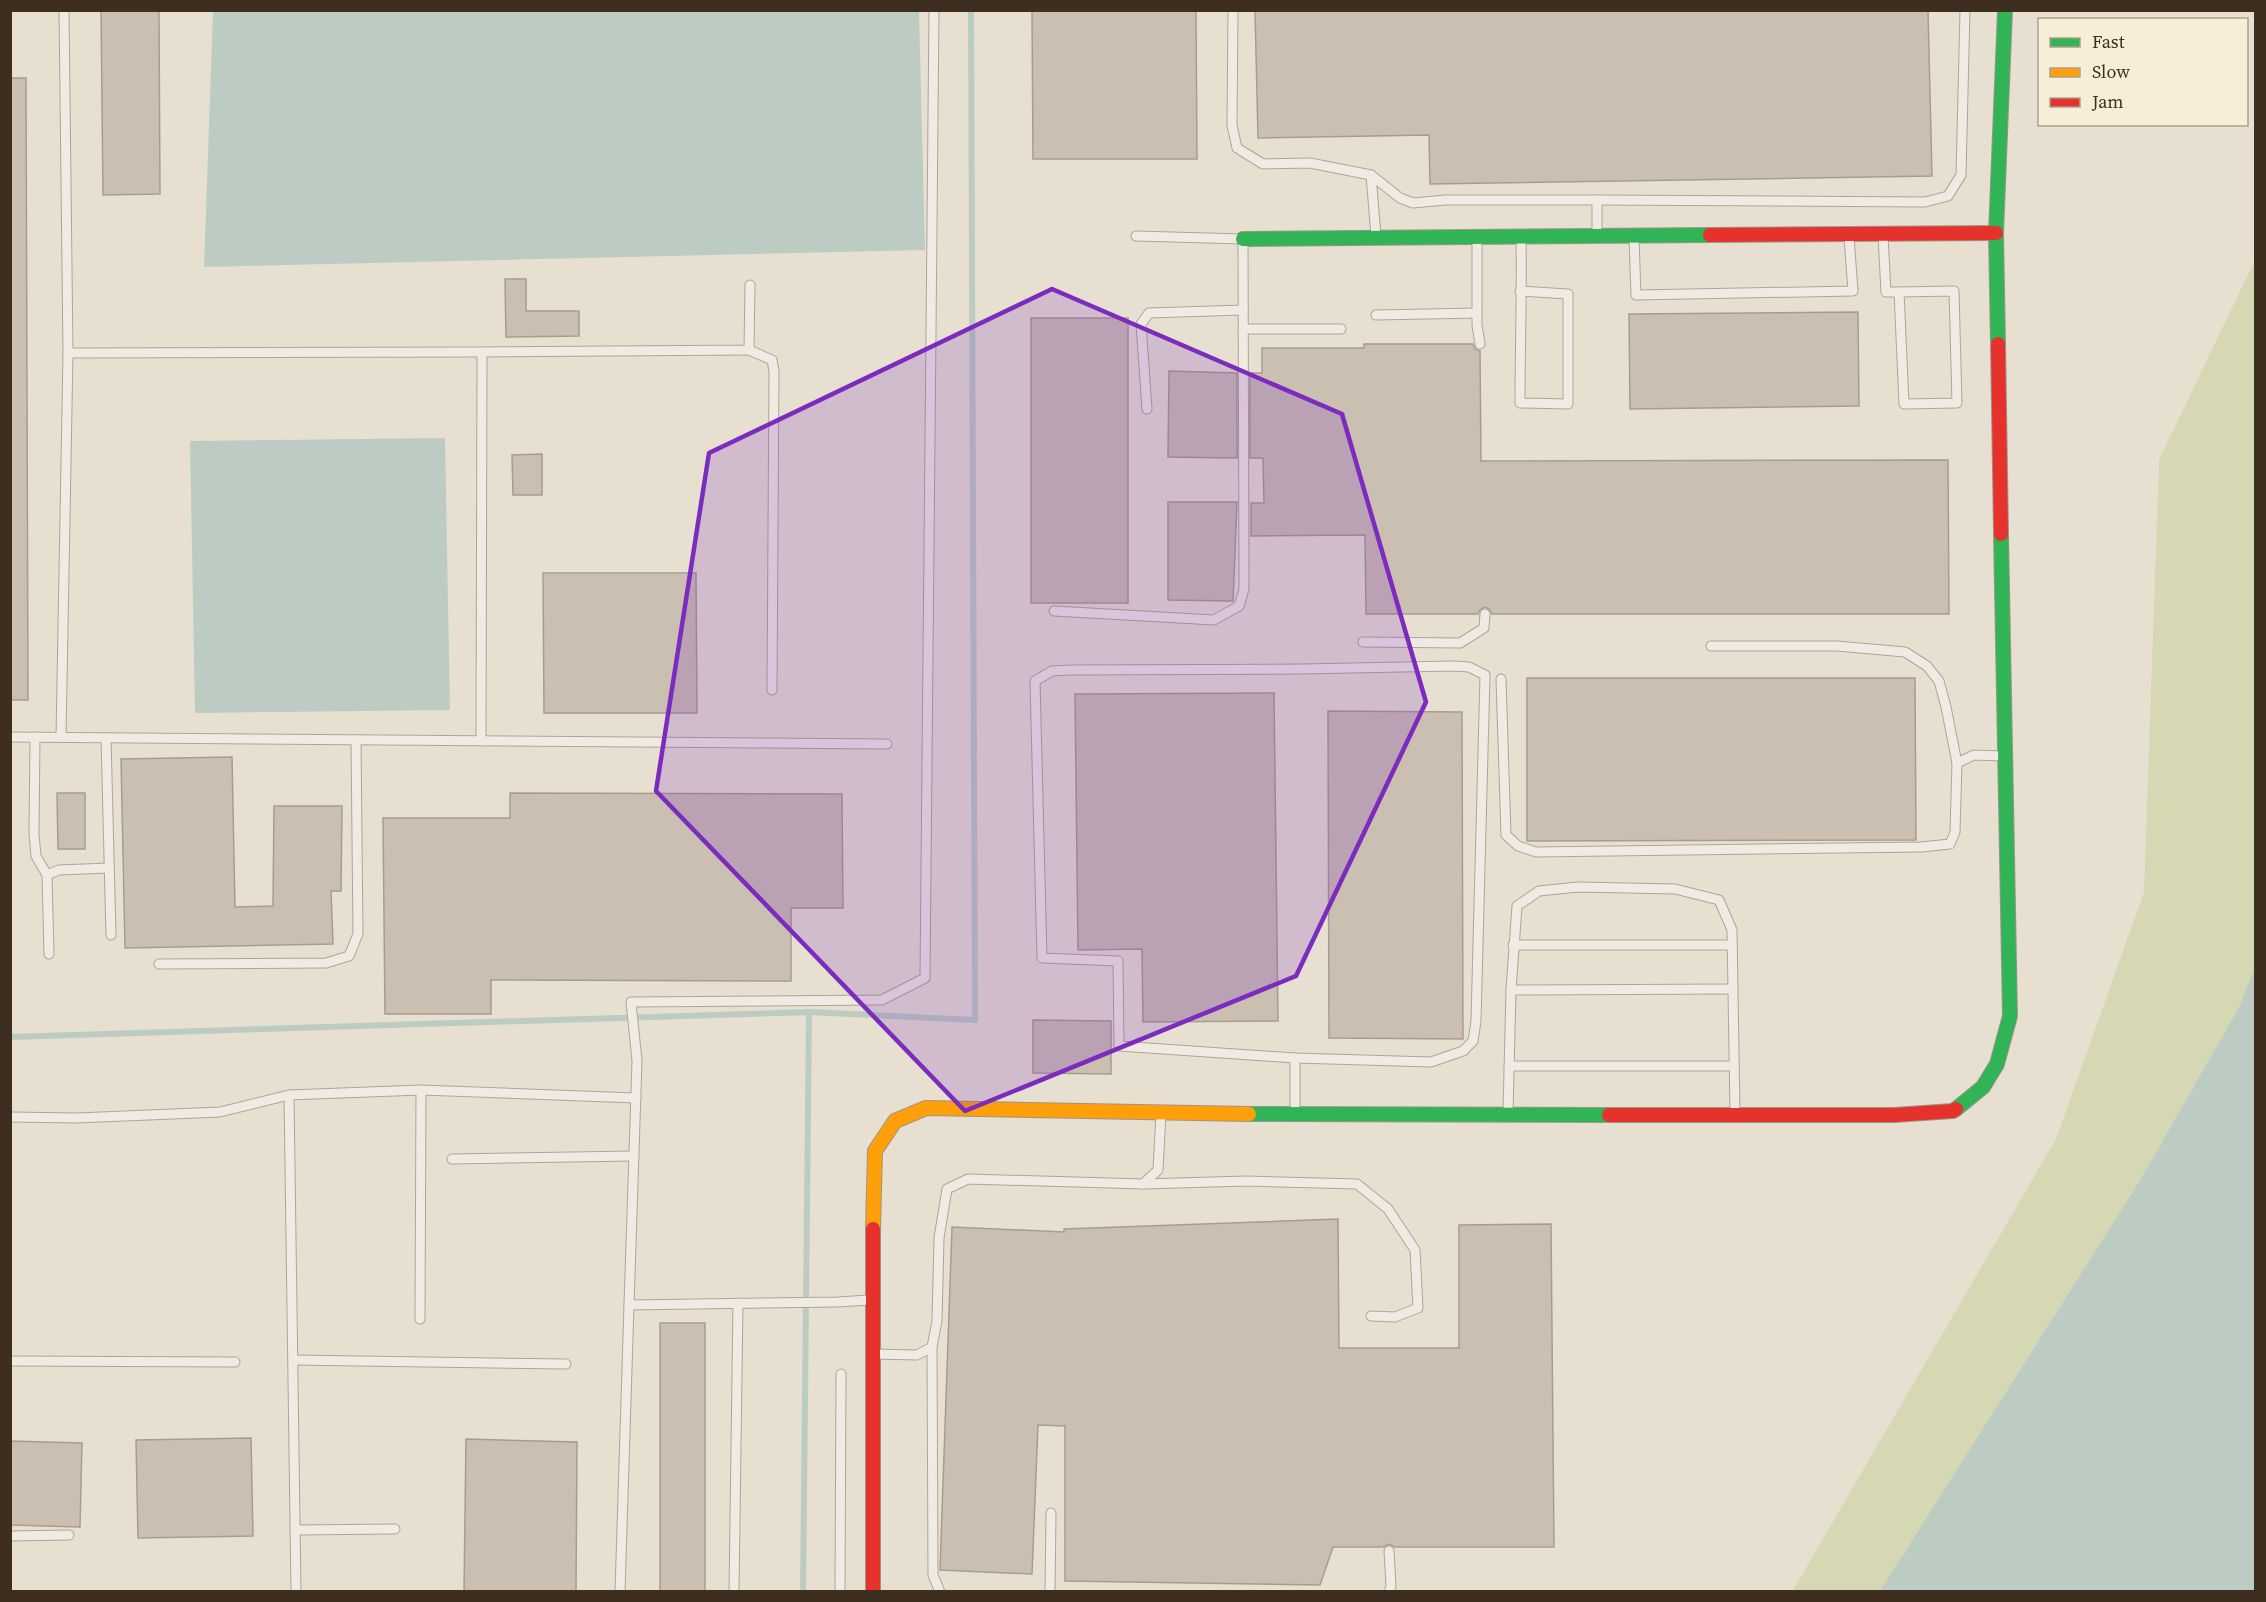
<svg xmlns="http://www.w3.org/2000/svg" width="2266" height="1602" font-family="'Source Serif 4',serif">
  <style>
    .green { fill: #d6d7b3 }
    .water { fill: #bcccc2 }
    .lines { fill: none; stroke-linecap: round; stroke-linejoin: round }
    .stream { stroke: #bcccc2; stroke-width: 6 }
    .building { fill: #cbbfb2; stroke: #a89c90; stroke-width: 1.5 }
    .lane-casing { stroke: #ada599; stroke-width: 11 }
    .fast-casing { stroke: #9c958a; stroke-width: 16 }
    .slow-casing { stroke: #9c958a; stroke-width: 16 }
    .jam-casing { stroke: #9c958a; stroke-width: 16 }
    .lane { stroke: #efebe3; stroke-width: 9 }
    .fast { stroke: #30b455; stroke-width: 14 }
    .slow { stroke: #ff9f0a; stroke-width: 14 }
    .jam { stroke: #e5322d; stroke-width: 14 }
    .marked { fill: #7b2cbf; fill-opacity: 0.2; stroke: #7b2cbf; stroke-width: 4.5; stroke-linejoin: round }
  </style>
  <rect width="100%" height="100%" fill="#e7e0d1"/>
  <path class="green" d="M 2255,260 L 2255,968 L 2238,1009 L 2139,1182 L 1880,1591 L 1792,1592 L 2056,1139 L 2144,892 L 2159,460 Z"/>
  <g class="water">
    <path d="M 213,11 L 919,11 L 925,250 L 204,267 Z"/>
    <path d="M 445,438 L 450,710 L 195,713 L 190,441 Z"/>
    <path d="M 2255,968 L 2255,1591 L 1880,1591 L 2139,1182 L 2238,1009 Z"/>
  </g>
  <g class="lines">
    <g class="stream">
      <path d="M 10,1037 L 809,1012"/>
      <path d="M 803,1592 L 809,1012 L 975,1020 L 971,10"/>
    </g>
  </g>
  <g class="building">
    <path d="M 101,10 L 159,10 L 160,194 L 103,195 Z"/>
    <path d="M 1032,10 L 1196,10 L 1197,159 L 1033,159 Z"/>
    <path d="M 1255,10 L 1928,10 L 1932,176 L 1430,184 L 1429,135 L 1258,138 Z"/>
    <path d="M 10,78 L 26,78 L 28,700 L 10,700 Z"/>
    <path d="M 505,279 L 526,279 L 526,311 L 579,311 L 579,336 L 506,337 Z"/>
    <path d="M 1858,312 L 1859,406 L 1630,409 L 1629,314 Z"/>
    <rect x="1031" y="318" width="97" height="285"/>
    <path d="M 1364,344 L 1473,344 L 1475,349 L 1480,351 L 1481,461 L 1948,460 L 1949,614 L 1492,614 L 1489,609 L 1485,607 L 1480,610 L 1478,614 L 1366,614 L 1365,535 L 1251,536 L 1251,503 L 1264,503 L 1263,458 L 1250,458 L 1250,373 L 1262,373 L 1262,348 L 1364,348 Z"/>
    <path d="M 1169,371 L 1237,373 L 1237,458 L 1168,457 Z"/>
    <path d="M 542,454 L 542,495 L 513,495 L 512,455 Z"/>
    <path d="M 1168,502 L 1237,502 L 1233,601 L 1168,600 Z"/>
    <path d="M 543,573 L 696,573 L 697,713 L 544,713 Z"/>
    <path d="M 1527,678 L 1915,678 L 1916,840 L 1527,841 Z"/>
    <path d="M 1274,693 L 1278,1021 L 1143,1022 L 1142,949 L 1078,950 L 1075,694 Z"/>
    <path d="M 1328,711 L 1462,712 L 1463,1039 L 1329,1038 Z"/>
    <path d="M 232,757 L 235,907 L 273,906 L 274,806 L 342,806 L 341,891 L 331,891 L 333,944 L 125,948 L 121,759 Z"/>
    <path d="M 57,793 L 85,793 L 85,849 L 58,849 Z"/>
    <path d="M 510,793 L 842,794 L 843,908 L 791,908 L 791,981 L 491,980 L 491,1014 L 385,1014 L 383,818 L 510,818 Z"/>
    <path d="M 1033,1020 L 1111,1021 L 1111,1074 L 1033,1073 Z"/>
    <path d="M 1338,1219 L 1339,1348 L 1459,1348 L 1459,1225 L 1551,1224 L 1554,1547 L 1395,1547 L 1389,1544 L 1383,1547 L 1333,1547 L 1320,1585 L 1065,1581 L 1065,1426 L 1038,1425 L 1032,1574 L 940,1570 L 952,1227 L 1064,1232 L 1064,1229 Z"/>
    <rect x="660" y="1323" width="45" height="269"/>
    <path d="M 251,1438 L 253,1536 L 138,1538 L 136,1440 Z"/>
    <path d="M 466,1439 L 577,1442 L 576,1592 L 464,1592 Z"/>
    <path d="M 10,1441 L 82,1443 L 80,1527 L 10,1525 Z"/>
  </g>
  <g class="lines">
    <g class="lane-casing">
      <g id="lane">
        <path d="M 64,10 L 68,353"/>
        <path d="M 1233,10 L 1232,125 L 1237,148 L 1263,164 L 1310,163 L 1371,175 L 1376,236"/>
        <path d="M 1371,175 L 1400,198 L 1413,203 L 1445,200 L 1597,200 L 1925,202 L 1948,196 L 1961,175 L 1965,10"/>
        <path d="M 1597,200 L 1597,233"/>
        <path d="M 1883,236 L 1886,292 L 1899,292"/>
        <path d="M 1634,238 L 1636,295 L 1853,291 L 1849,237"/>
        <path d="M 1477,240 L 1477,325 L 1480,344"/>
        <path d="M 1520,291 L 1568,294 L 1568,404 L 1520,403 C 1520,349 1522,294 1521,239"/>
        <path d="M 1954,291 L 1957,403 L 1904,404 L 1899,292 Z"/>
        <path d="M 1376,315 L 1477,313"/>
        <path d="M 1243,329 L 1341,329"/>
        <path d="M 749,350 L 772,360 L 774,371 L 772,690"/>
        <path d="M 1147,409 L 1141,324 L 1149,313 L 1243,310"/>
        <path d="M 1054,611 L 1214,620 L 1239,606 L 1244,589 L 1243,239 L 1136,236"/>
        <path d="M 1363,642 L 1460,643 L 1484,628 L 1485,614"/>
        <path d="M 1711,646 L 1837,646 L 1905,652 L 1927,666 L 1939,681 L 1946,707 L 1957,763"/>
        <path d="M 1453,666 L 1469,667 L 1485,675 L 1476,1021 L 1473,1041 L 1463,1051 L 1431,1062 L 1295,1058 L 1119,1046 L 1118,961 L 1042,958 L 1035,681 L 1052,671 L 1071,670 L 1301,669 Z"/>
        <path d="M 1501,679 L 1506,835 L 1518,846 L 1536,852 L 1921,847 L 1950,844 L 1955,832 L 1957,763 L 1974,755 L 2003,756"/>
        <path d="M 10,737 L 887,744"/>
        <path d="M 35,737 L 34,834 L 36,856 L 47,875"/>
        <path d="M 61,737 L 68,353 L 482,352"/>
        <path d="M 106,738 L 111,935"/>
        <path d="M 481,741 L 482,352 L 749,350 L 750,285"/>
        <path d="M 1513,945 L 1732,945"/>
        <path d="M 49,954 L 47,875 L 59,870 L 109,868"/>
        <path d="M 159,964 L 326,963 L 349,956 L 358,934 L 356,740"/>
        <path d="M 1511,990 L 1733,989"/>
        <path d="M 1295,1058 L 1295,1113"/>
        <path d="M 1509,1066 L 1733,1066"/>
        <path d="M 289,1095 L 296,1592"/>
        <path d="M 1508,1113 L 1511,990 L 1517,906 L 1539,891 L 1578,887 L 1675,889 L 1719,900 L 1732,930 L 1735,1113"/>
        <path d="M 10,1117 L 77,1118 L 220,1112 L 289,1095 L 421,1090 L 636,1098"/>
        <path d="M 452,1159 L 634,1156"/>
        <path d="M 1143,1184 L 1247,1181 L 1357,1184 L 1388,1209 L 1415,1250 L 1418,1308 L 1395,1317 L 1371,1316"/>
        <path d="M 869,1300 L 838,1302 L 629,1305 L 637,1061 L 631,1002 L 882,1000 L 925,978 L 934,10"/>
        <path d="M 420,1319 L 421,1090"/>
        <path d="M 932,1347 L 933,1575 L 940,1592"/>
        <path d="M 874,1354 L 917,1355 L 932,1347 L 937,1321 L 939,1238 L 947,1189 L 968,1179 L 1143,1184 L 1158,1170 L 1161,1114"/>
        <path d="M 293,1360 L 566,1364"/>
        <path d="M 10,1361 L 235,1362"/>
        <path d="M 295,1530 L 395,1529"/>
        <path d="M 10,1536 L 69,1535"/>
        <path d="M 620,1592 L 629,1305"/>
        <path d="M 734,1592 L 738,1303"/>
        <path d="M 840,1592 L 841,1374"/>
        <path d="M 1050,1592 L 1051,1513"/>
        <path d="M 1389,1592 L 1391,1586 L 1389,1551"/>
      </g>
    </g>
    <g class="fast-casing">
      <g id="fast">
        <path d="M 1243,239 L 1710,235"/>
        <path d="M 1998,344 L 1996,233 L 2005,10"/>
        <path d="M 1956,1109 L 1983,1087 L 1997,1064 L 2010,1016 L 2001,534"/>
        <path d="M 1249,1114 L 1609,1115"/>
      </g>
    </g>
    <g class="slow-casing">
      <path id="slow" d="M 873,1229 L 875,1151 L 895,1121 L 926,1108 L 1249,1114"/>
    </g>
    <g class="jam-casing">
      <g id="jam">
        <path d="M 1710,235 L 1996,233"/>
        <path d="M 1998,344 L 2001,534"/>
        <path d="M 1609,1115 L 1894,1115 L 1953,1111 L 1956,1109"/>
        <path d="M 873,1592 L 873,1229"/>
      </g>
    </g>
    <use href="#lane" class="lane"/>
    <use href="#fast" class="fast"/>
    <use href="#slow" class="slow"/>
    <use href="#jam" class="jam"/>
  </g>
  <path class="marked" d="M 1052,289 L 1342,414 L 1426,702 L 1296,976 L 965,1111 L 656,791 L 709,453 Z"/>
  <rect width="2266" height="1602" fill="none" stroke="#3d2e20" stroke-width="24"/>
  <rect x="2038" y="18" width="210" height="108" fill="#f7eed8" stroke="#ada18e" stroke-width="1.5"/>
  <rect x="2050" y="38" width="30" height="9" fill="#30b455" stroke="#ada18e" stroke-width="1.5"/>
  <text x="2092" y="48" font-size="18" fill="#3d2e20">Fast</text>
  <rect x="2050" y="68" width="30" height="9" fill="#ff9f0a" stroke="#ada18e" stroke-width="1.5"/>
  <text x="2092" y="78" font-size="18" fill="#3d2e20">Slow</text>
  <rect x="2050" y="98" width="30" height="9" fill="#e5322d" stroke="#ada18e" stroke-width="1.5"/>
  <text x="2092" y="108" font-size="18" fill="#3d2e20">Jam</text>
</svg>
